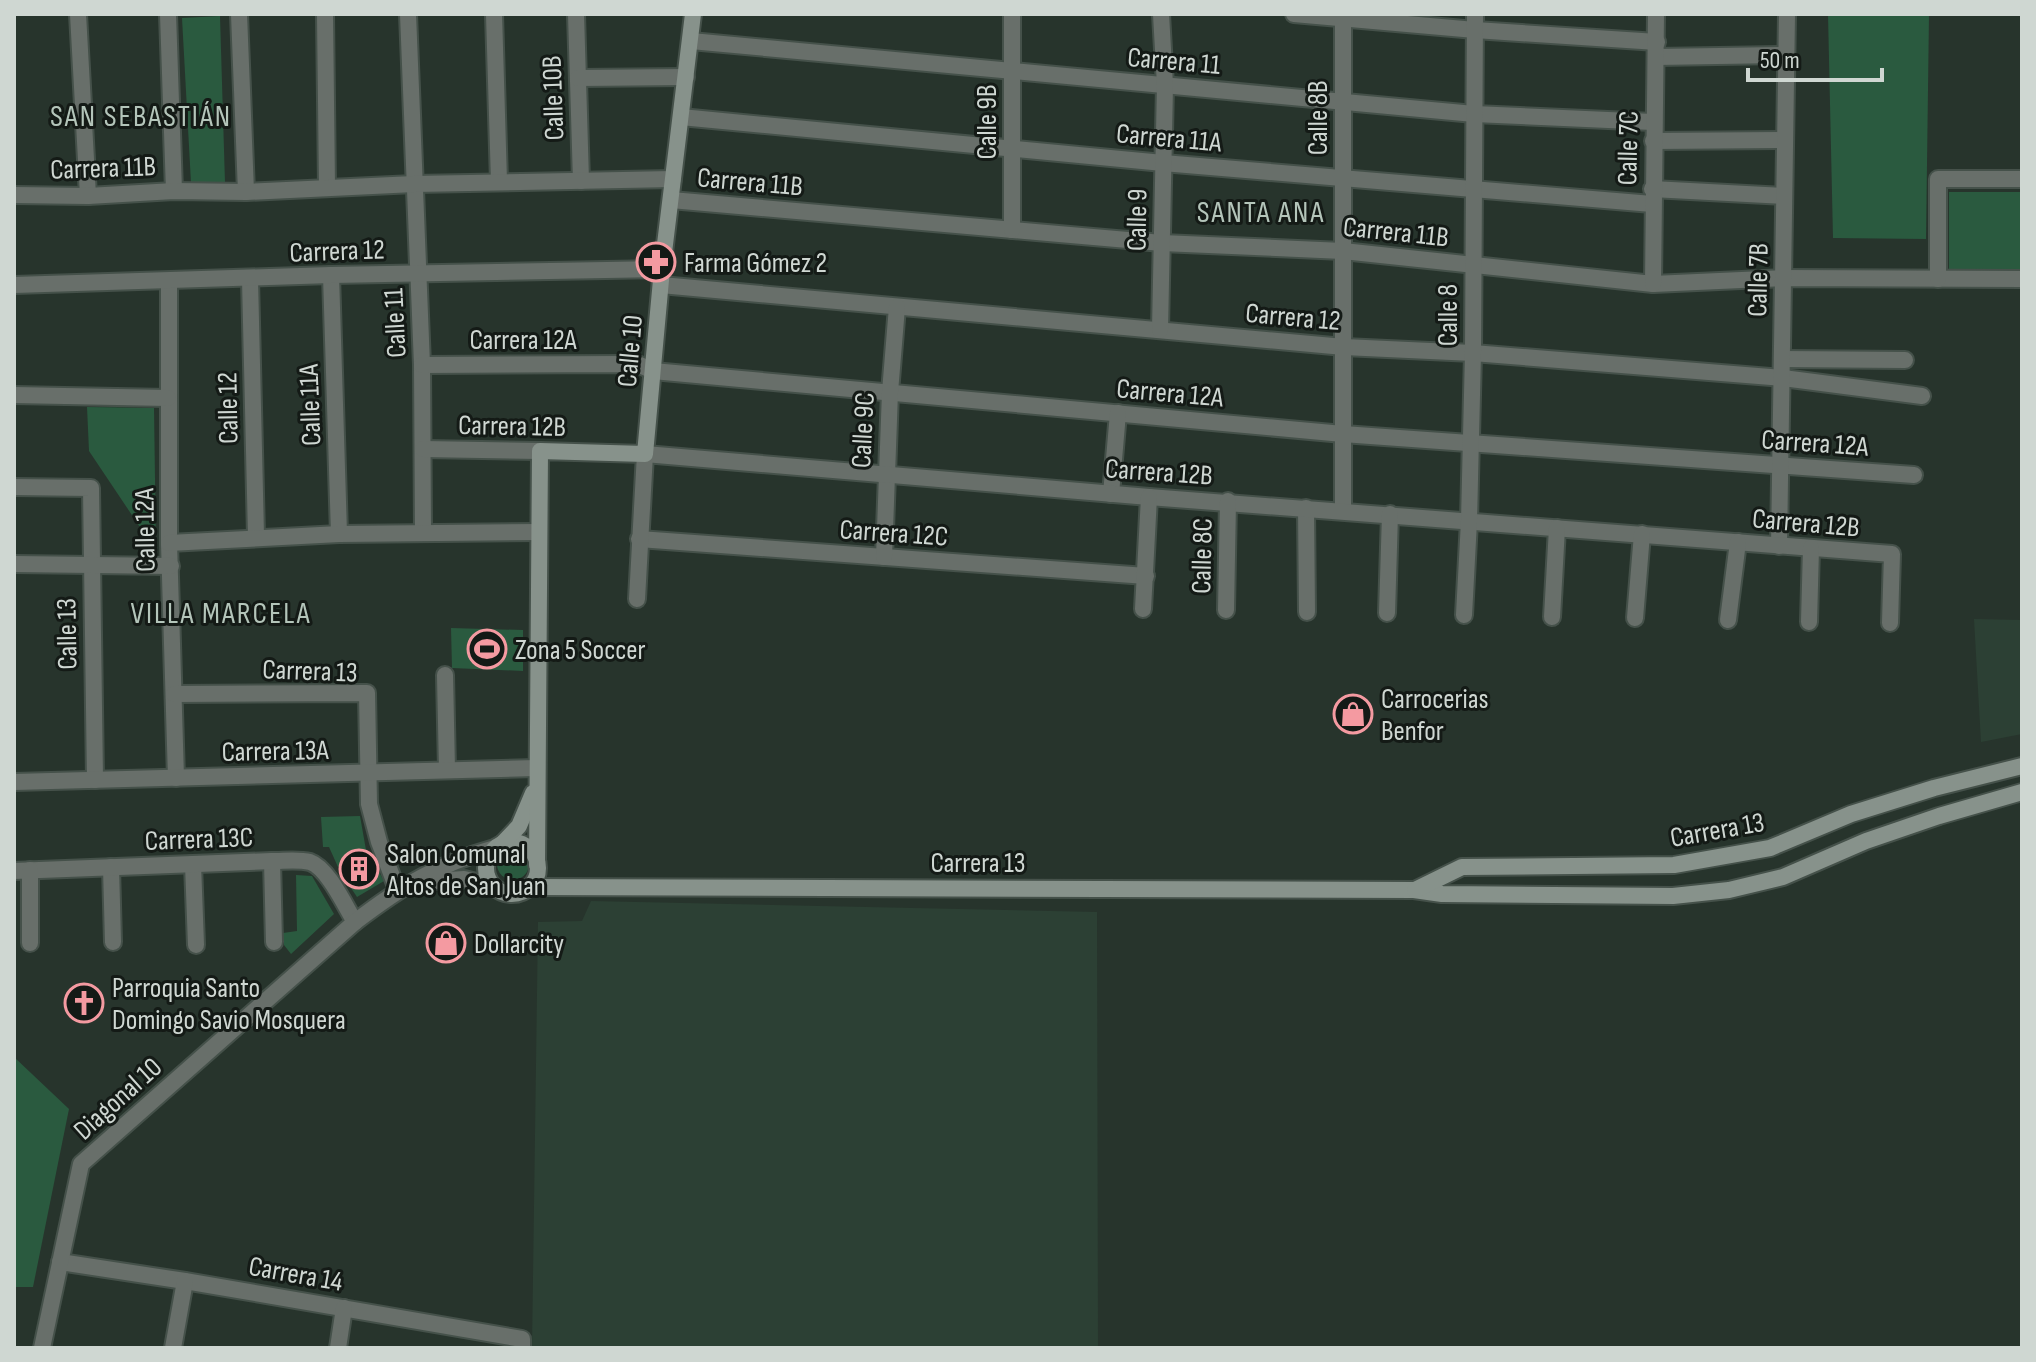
<svg xmlns="http://www.w3.org/2000/svg" width="2036" height="1362" font-family="'Sofia Sans Condensed',sans-serif">
  <style>
    .built { fill: #2c4034 }
    .green { fill: #2a5a3f }
    .lines { fill: none; stroke-linecap: round; stroke-linejoin: round }
    .street-casing { stroke: #45514a; stroke-width: 20 }
    .secondary-casing { stroke: #45514a; stroke-width: 20 }
    .street { stroke: #686f6a; stroke-width: 16 }
    .secondary { stroke: #87928b; stroke-width: 16 }
    .labels { text-anchor: middle; stroke-width: 6; stroke-linejoin: round; paint-order: stroke }
    .street-label { font-size: 28px; fill: #cfd7d2; stroke: #141a16 }
    .poi-label { font-size: 28px; fill: #cfd7d2; stroke: #141a16; text-anchor: start }
    .neighbourhood-label { font-size: 30px; letter-spacing: 2px; fill: #b4c5ba; stroke: #141a16 }
  </style>
  <rect width="100%" height="100%" fill="#27342c"/>
  <g class="built">
    <path d="M 1974,619 L 2022,620 L 2022,734 L 1981,742 Z"/>
    <path d="M 591,901 L 1097,912 L 1098,1348 L 532,1348 L 538,922 L 582,921 Z"/>
  </g>
  <g class="green">
    <path d="M 1828,14 L 1929,14 L 1926,239 L 1833,238 Z"/>
    <path d="M 220,16 L 225,183 L 191,183 L 182,18 Z"/>
    <path d="M 1949,192 L 2022,192 L 2022,273 L 1949,272 Z"/>
    <path d="M 87,407 L 154,408 L 156,551 L 89,451 Z"/>
    <path d="M 451,628 L 523,630 L 523,671 L 452,668 Z"/>
    <path d="M 360,816 L 366,850 L 338,867 L 329,847 L 323,847 L 321,817 Z"/>
    <circle cx="513" cy="864" r="16"/>
    <path d="M 379,872 L 384,881 L 357,897 L 351,888 Z"/>
    <path d="M 296,875 L 312,876 L 334,914 L 291,954 L 284,945 L 283,933 L 297,931 Z"/>
    <path d="M 14,1057 L 69,1109 L 33,1287 L 14,1287 Z"/>
  </g>
  <g class="lines">
    <g class="street-casing">
      <g id="street">
        <path d="M 78,14 L 88,196"/>
        <path d="M 168,14 L 174,191"/>
        <path d="M 239,14 L 246,192"/>
        <path d="M 325,14 L 327,188"/>
        <path d="M 408,14 L 422,365 L 423,533"/>
        <path d="M 494,14 L 499,182"/>
        <path d="M 576,14 L 581,181"/>
        <path d="M 1294,14 L 1475,30 L 1657,42"/>
        <path d="M 691,41 L 1474,114 L 1653,122"/>
        <path d="M 1656,57 L 1786,55"/>
        <path d="M 578,78 L 686,77"/>
        <path d="M 681,117 L 1163,163 L 1652,204"/>
        <path d="M 1653,141 L 1785,140"/>
        <path d="M 1652,189 L 1784,196"/>
        <path d="M 14,195 L 88,196 L 174,191 L 246,192 L 414,184 L 673,179"/>
        <path d="M 671,200 L 1162,243 L 1343,251 L 1653,284 L 1783,278 L 2022,279"/>
        <path d="M 1012,230 L 1012,14"/>
        <path d="M 331,275 L 339,534"/>
        <path d="M 250,279 L 256,536"/>
        <path d="M 1938,279 L 1938,179 L 2022,179"/>
        <path d="M 169,281 L 169,543 L 176,778"/>
        <path d="M 1653,284 L 1656,14"/>
        <path d="M 14,285 L 331,275 L 662,269"/>
        <path d="M 661,285 L 1344,347 L 1473,353 L 1783,378 L 1922,396"/>
        <path d="M 1160,330 L 1165,85 L 1161,14"/>
        <path d="M 1782,359 L 1905,360"/>
        <path d="M 422,365 L 624,364 L 640,365 L 653,371 L 1343,434 L 1914,475"/>
        <path d="M 14,395 L 168,398"/>
        <path d="M 423,449 L 540,451"/>
        <path d="M 14,487 L 91,488 L 95,780"/>
        <path d="M 1111,494 L 1118,413"/>
        <path d="M 1306,508 L 1307,612"/>
        <path d="M 1343,511 L 1343,14"/>
        <path d="M 639,539 L 1146,576"/>
        <path d="M 169,543 L 339,534 L 539,532"/>
        <path d="M 1779,546 L 1787,14"/>
        <path d="M 884,557 L 890,392 L 897,307"/>
        <path d="M 14,564 L 171,566"/>
        <path d="M 637,599 L 645,454 L 1149,497 L 1892,554 L 1890,623"/>
        <path d="M 1143,609 L 1149,497"/>
        <path d="M 1226,610 L 1228,501"/>
        <path d="M 1387,613 L 1390,514"/>
        <path d="M 1464,615 L 1469,521 L 1473,353 L 1475,14"/>
        <path d="M 1552,617 L 1557,528"/>
        <path d="M 1635,618 L 1642,534"/>
        <path d="M 1728,620 L 1738,542"/>
        <path d="M 1809,622 L 1811,548"/>
        <path d="M 445,675 L 447,770"/>
        <path d="M 174,694 L 367,693 L 369,804 L 379,842 L 397,889"/>
        <path d="M 14,782 L 536,768"/>
        <path d="M 272,861 L 274,942"/>
        <path d="M 193,864 L 196,945"/>
        <path d="M 111,867 L 113,942"/>
        <path d="M 14,871 L 272,861 C 284,861 298,859 310,862 C 328,868 345,906 355,922"/>
        <path d="M 420,882 L 464,879 L 492,886"/>
        <path d="M 30,943 L 30,870"/>
        <path d="M 60,1262 L 185,1281 L 522,1339 L 522,1348"/>
        <path d="M 42,1348 L 81,1164 L 355,922 C 402,886 438,864 495,848"/>
        <path d="M 173,1348 L 185,1281"/>
        <path d="M 338,1348 L 344,1308"/>
      </g>
    </g>
    <g class="secondary-casing">
      <g id="secondary">
        <circle cx="512" cy="868" r="26"/>
        <path d="M 502,844 L 519,826 L 533,793"/>
        <path d="M 537,865 L 540,451 L 645,454 L 662,269 L 693,14"/>
        <path d="M 530,887 L 1414,890 L 1442,894 L 1673,896 L 1729,890 L 1783,877 L 1866,841 L 1939,816 L 2022,792"/>
        <path d="M 1415,890 L 1462,867 L 1674,865 L 1770,848 L 1851,814 L 1934,788 L 2022,766"/>
      </g>
    </g>
    <use href="#street" class="street"/>
    <use href="#secondary" class="secondary"/>
  </g>
  <defs>
    <g id="pharmacy-ring" transform="scale(2)"><circle r="9.5" fill="#141a16" stroke="#f49aa1" stroke-width="1.5"/><path d="M-2-6h4v4h4v4h-4v4h-4v-4h-4v-4h4Z" fill="#f49aa1"/></g>
    <g id="stadium-ring" transform="scale(2)"><circle r="9.5" fill="#141a16" stroke="#f49aa1" stroke-width="1.5"/><path d="M0-5a6.5 5 0 1 0 0 10a6.5 5 0 1 0 0-10ZM-3.5-1.8h7v3.6h-7Z" fill="#f49aa1"/></g>
    <g id="shop-ring" transform="scale(2)"><circle r="9.5" fill="#141a16" stroke="#f49aa1" stroke-width="1.5"/><path d="M-5-2.5h2.3a2.7 3.5 0 0 1 5.4 0H5L5.5 6h-11ZM-1.5-2.5h3a1.5 2.3 0 0 0-3 0Z" fill="#f49aa1"/></g>
    <g id="building-ring" transform="scale(2)"><circle r="9.5" fill="#141a16" stroke="#f49aa1" stroke-width="1.5"/><path d="M-4-6H4V6H1V3H-1V6H-4ZM-2.5-4.3h1.7v1.8h-1.7ZM.8-4.3h1.7v1.8H.8ZM-2.5-1h1.7V.8h-1.7ZM.8-1h1.7V.8H.8Z" fill="#f49aa1"/></g>
    <g id="church-ring" transform="scale(2)"><circle r="9.5" fill="#141a16" stroke="#f49aa1" stroke-width="1.5"/><path d="M-1.2-6h2.4v3.5h3.3v2.4h-3.3V6h-2.4V-.1h-3.3v-2.4h3.3Z" fill="#f49aa1"/></g>
  </defs>
  <g fill-rule="evenodd">
    <use href="#pharmacy-ring" x="656" y="262"/>
    <use href="#stadium-ring" x="487" y="649"/>
    <use href="#shop-ring" x="1353" y="714"/>
    <use href="#building-ring" x="359" y="869"/>
    <use href="#shop-ring" x="446" y="943"/>
    <use href="#church-ring" x="84" y="1003"/>
  </g>
  <g class="labels">
    <g class="street-label">
      <text transform="translate(1174 60) rotate(5)" y="10">Carrera 11</text>
      <text transform="translate(552 98) rotate(-92)" y="10">Calle 10B</text>
      <text transform="translate(1317 118) rotate(-90)" y="10">Calle 8B</text>
      <text transform="translate(986 122) rotate(-90)" y="10">Calle 9B</text>
      <text transform="translate(1169 137) rotate(5)" y="10">Carrera 11A</text>
      <text transform="translate(1627 148) rotate(-89)" y="10">Calle 7C</text>
      <text transform="translate(103 167) rotate(-2)" y="10">Carrera 11B</text>
      <text transform="translate(750 181) rotate(5)" y="10">Carrera 11B</text>
      <text transform="translate(1136 220) rotate(-89)" y="10">Calle 9</text>
      <text transform="translate(1396 231) rotate(6)" y="10">Carrera 11B</text>
      <text transform="translate(337 250) rotate(-2)" y="10">Carrera 12</text>
      <text transform="translate(1757 280) rotate(-89)" y="10">Calle 7B</text>
      <text transform="translate(1447 315) rotate(-90)" y="10">Calle 8</text>
      <text transform="translate(1293 316) rotate(5)" y="10">Carrera 12</text>
      <text transform="translate(394 323) rotate(-93)" y="10">Calle 11</text>
      <text x="523" y="349">Carrera 12A</text>
      <text transform="translate(629 351) rotate(-85)" y="10">Calle 10</text>
      <text transform="translate(1170 392) rotate(5)" y="10">Carrera 12A</text>
      <text transform="translate(309 405) rotate(-92)" y="10">Calle 11A</text>
      <text transform="translate(227 408) rotate(-91)" y="10">Calle 12</text>
      <text transform="translate(512 425) rotate(1)" y="10">Carrera 12B</text>
      <text transform="translate(862 430) rotate(-87)" y="10">Calle 9C</text>
      <text transform="translate(1815 442) rotate(4)" y="10">Carrera 12A</text>
      <text transform="translate(1159 471) rotate(4)" y="10">Carrera 12B</text>
      <text transform="translate(1806 522) rotate(5)" y="10">Carrera 12B</text>
      <text transform="translate(144 530) rotate(-91)" y="10">Calle 12A</text>
      <text transform="translate(894 532) rotate(4)" y="10">Carrera 12C</text>
      <text transform="translate(1201 556) rotate(-89)" y="10">Calle 8C</text>
      <text transform="translate(66 634) rotate(-91)" y="10">Calle 13</text>
      <text transform="translate(310 670) rotate(2)" y="10">Carrera 13</text>
      <text transform="translate(275 750) rotate(-1)" y="10">Carrera 13A</text>
      <text transform="translate(1717 829) rotate(-10)" y="10">Carrera 13</text>
      <text transform="translate(199 838) rotate(-2)" y="10">Carrera 13C</text>
      <text x="978" y="872">Carrera 13</text>
      <text transform="translate(117 1098) rotate(-42)" y="10">Diagonal 10</text>
      <text transform="translate(296 1273) rotate(10)" y="10">Carrera 14</text>
    </g>
    <g class="poi-label">
      <text x="684" y="272">Farma Gómez 2</text>
      <text x="515" y="659">Zona 5 Soccer</text>
      <text x="1381" y="708">Carrocerias<tspan x="1381" dy="32">Benfor</tspan></text>
      <text x="387" y="863">Salon Comunal<tspan x="387" dy="32">Altos de San Juan</tspan></text>
      <text x="474" y="953">Dollarcity</text>
      <text x="112" y="997">Parroquia Santo<tspan x="112" dy="32">Domingo Savio Mosquera</tspan></text>
    </g>
    <g class="neighbourhood-label">
      <text x="141" y="126">SAN SEBASTIÁN</text>
      <text x="1261" y="222">SANTA ANA</text>
      <text x="221" y="623">VILLA MARCELA</text>
    </g>
  </g>
  <rect width="2036" height="1362" fill="none" stroke="#cfd7d2" stroke-width="32"/>
  <path d="M1748 68v12h134v-12" fill="none" stroke="#cfd7d2" stroke-width="4"/>
  <text x="1760" y="68" font-size="24" fill="#cfd7d2" stroke="#141a16" stroke-width="6" paint-order="stroke">50 m</text>
</svg>
